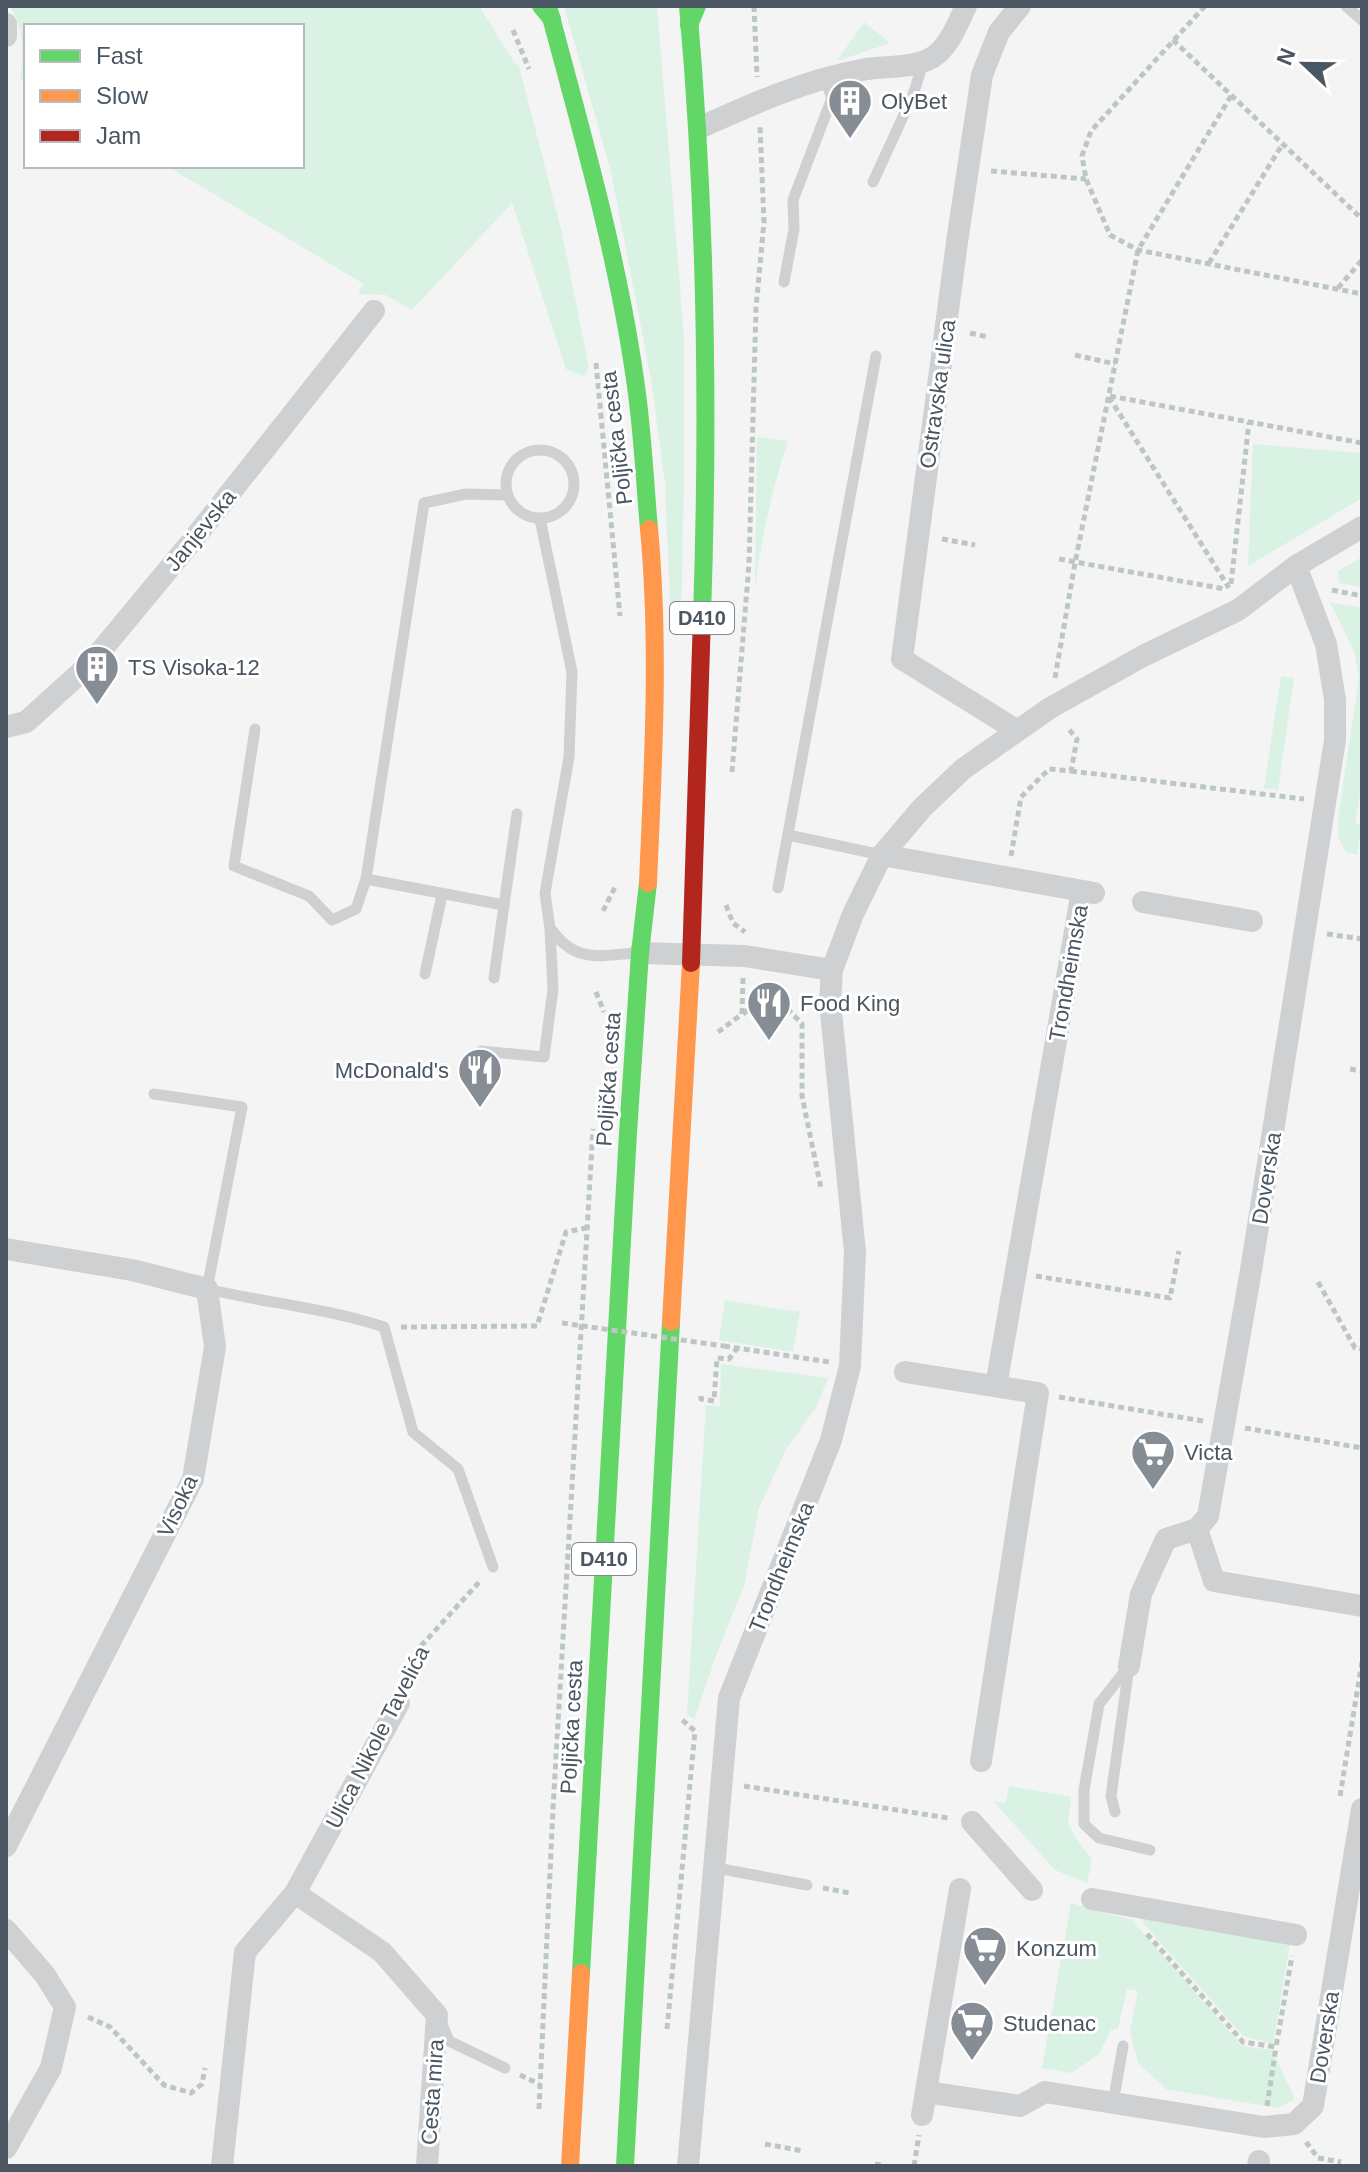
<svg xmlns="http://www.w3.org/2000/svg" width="1368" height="2172" font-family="Arial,sans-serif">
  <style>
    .green { fill: #d9f2e3 }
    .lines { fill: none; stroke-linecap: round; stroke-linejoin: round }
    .path { stroke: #bcc7c4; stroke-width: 5; stroke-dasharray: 6 4; stroke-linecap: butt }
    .lane { stroke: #ced0d2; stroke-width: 11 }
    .street { stroke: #ced0d2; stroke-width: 22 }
    .fast { stroke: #63d668; stroke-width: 18 }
    .slow { stroke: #ff974d; stroke-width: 18 }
    .jam { stroke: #b3261e; stroke-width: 18 }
    .path-bridge { stroke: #bcc7c4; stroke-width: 5; stroke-dasharray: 6 4; stroke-linecap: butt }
    .labels { text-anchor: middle; stroke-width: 6; stroke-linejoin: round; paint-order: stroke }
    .shield { fill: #fff; stroke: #808990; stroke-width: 2 }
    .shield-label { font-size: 20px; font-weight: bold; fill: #4a5661 }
    .poi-label { font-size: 22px; fill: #4a5661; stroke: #fff; text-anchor: start }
    .street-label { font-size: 22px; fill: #4a5661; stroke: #fff }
  </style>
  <rect width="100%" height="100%" fill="#f4f4f4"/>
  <g class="green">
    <path d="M 10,6 L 479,6 L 516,65 L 518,62 L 562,233 L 589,368 L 584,376 L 566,369 L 512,203 L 412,310 L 386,295 L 358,294 L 364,284 L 167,166 L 302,166 L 302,26 L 26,26 L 26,82 L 20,78 C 24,49 24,32 10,6 Z"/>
    <path d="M 564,6 L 657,6 L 684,337 L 684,477 L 681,626 L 671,626 L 665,483 L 651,379 L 611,172 Z"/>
    <path d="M 864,22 L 890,43 L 837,61 Z"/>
    <path d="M 757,437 L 788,441 C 772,489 761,538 755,589 Z"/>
    <path d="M 1253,444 L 1362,453 L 1362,498 L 1248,566 Z"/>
    <path d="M 1362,557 L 1362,587 L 1339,583 L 1338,571 Z"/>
    <path d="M 1330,602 L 1362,608 L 1362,781 L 1355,824 L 1362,825 L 1357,855 L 1346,852 L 1338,837 L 1339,812 L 1359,678 L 1354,651 Z"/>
    <path d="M 1281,676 L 1294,678 L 1278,790 L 1264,788 Z"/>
    <path d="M 725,1300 L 800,1312 L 793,1352 L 719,1340 Z"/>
    <path d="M 721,1364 L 828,1378 L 817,1406 L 785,1451 L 759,1508 L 744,1586 L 718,1650 L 694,1720 L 687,1714 L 706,1405 L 720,1406 Z"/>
    <path d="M 1009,1786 L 1071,1797 C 1071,1805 1067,1817 1069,1824 C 1071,1831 1086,1854 1092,1858 L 1087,1883 L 1055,1870 L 993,1801 L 1006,1803 Z"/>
    <path d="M 1071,1903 L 1132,1920 L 1242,2046 L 1272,2050 L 1295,2099 L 1278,2108 L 1166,2089 L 1138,2063 L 1130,2032 L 1138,1991 L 1127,1989 L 1118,2029 L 1111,2030 L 1099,2054 L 1071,2073 L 1042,2068 Z"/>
    <path d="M 1144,1912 L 1291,1938 L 1273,2044 L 1243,2036 L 1143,1923 Z"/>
  </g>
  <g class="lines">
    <g class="path">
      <path d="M 754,6 L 757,77"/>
      <path d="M 1205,6 L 1091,131 L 1082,156 L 1086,179 L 1110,235 L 1138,250 L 1362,294"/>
      <path d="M 513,30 L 529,69"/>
      <path d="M 1173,40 L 1362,219"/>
      <path d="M 991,171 L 1086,179"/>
      <path d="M 1209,263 L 1282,145"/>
      <path d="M 1338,288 L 1362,260"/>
      <path d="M 970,333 L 988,337"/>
      <path d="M 1075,355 L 1115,364"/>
      <path d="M 596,363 L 620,616"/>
      <path d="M 1110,396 L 1362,443"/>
      <path d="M 1109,397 L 1229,588"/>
      <path d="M 942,539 L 975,545"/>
      <path d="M 1059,559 L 1225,589"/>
      <path d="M 1231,584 L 1249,422"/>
      <path d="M 1332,590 L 1362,596"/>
      <path d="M 1055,678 L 1075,563 L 1138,250 L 1231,96"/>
      <path d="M 1071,771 L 1304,799"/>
      <path d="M 732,772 L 749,564 L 756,308 L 764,222 L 760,127"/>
      <path d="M 1011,856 L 1021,797 L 1049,769 L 1071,771 L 1077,739 L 1067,727"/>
      <path d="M 726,905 L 733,923 L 745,932"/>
      <path d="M 603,911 L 615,887"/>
      <path d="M 1327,934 L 1362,939"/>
      <path d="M 596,992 L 604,1012"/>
      <path d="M 743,1014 L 758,1002 L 785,1006 L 802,1024 L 802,1096 L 821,1188"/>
      <path d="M 718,1032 L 742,1014 L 743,978"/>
      <path d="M 1350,1069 L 1362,1071"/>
      <path d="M 1036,1276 L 1170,1298 L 1179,1251"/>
      <path d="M 1318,1282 L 1355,1348 L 1362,1349"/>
      <path d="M 401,1327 L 537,1326 L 566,1232 L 586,1228"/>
      <path d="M 724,1346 L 829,1362"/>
      <path d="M 701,1396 L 701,1399 L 714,1401 L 717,1358 L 729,1359 L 737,1348"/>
      <path d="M 1059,1397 L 1203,1421"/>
      <path d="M 1245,1428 L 1362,1448"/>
      <path d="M 406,1683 L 421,1646 L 481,1580"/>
      <path d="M 744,1786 L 948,1818"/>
      <path d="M 1340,1796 L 1362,1662"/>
      <path d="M 823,1888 L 850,1893"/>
      <path d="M 1147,1934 L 1243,2042 L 1276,2047 L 1292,1956"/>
      <path d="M 88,2017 L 110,2027 L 164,2085 L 191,2093 L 202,2084 L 205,2068"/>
      <path d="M 667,2029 L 695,1731 L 681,1719"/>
      <path d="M 520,2075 L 539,2084"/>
      <path d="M 1267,2106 L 1276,2047"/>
      <path d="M 539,2109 L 553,1808 L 593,1129"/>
      <path d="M 1306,2142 L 1318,2158 L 1341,2162"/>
      <path d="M 765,2144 L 803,2151"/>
      <path d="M 875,2164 L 884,2166"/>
      <path d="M 914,2166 L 919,2135"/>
    </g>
    <g class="lane">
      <path d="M 1346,6 L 1362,20"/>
      <path d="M 873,182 L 913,95 L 923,63"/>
      <path d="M 784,282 L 794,229 L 793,200 L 832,98 L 825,80"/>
      <circle cx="540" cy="484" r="34"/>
      <path d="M 255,729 L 234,866 L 309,896 L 332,920 L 356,909 L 366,879 L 424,503 L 466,494 L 507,495"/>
      <path d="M 788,835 L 882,855"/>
      <path d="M 366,879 L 504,905 L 517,814"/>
      <path d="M 778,888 L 876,356"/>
      <path d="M 551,929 C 575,963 598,956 635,953"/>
      <path d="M 425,974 L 442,895"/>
      <path d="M 494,978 L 504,905"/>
      <path d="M 481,1051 L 544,1057 L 553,989 L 550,929 L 545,893 L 569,757 L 572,672 L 540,519"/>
      <path d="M 154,1094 L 242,1107 L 207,1289 C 266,1303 327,1308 384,1327 L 413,1432 L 458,1469 L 493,1567"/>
      <path d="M 1129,1666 L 1099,1704 L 1084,1790 L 1084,1824 L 1099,1838 L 1150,1850"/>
      <path d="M 1115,1812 L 1111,1796 L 1129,1667"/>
      <path d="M 716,1868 L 807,1885"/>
      <path d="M 441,2022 L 449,2041 L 505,2068"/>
      <path d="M 1113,2103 L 1123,2046"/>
    </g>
    <g class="street">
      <path d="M 6,24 L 6,36"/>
      <path d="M 699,128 C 750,105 805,80 861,70 C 884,65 911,70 933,57 C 949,47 958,23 966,6"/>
      <path d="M 6,727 L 26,722 L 90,664 L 192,541 L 374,311"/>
      <path d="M 1016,730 L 902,659 L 957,242 L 982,75 L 999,32 L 1020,6"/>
      <path d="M 882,855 L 1094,893"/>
      <path d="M 1143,902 L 1252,921"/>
      <path d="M 640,953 L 744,956 L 832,970"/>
      <path d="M 6,1249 L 132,1270 L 207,1289 L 215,1347 L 193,1479 L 6,1846"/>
      <path d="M 905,1372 L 1038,1393 L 981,1761"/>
      <path d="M 996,1386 L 1082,891"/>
      <path d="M 1197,1529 L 1214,1581 L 1362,1606"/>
      <path d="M 1129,1666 L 1141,1594 L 1166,1539 L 1197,1529 L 1208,1516 L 1251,1270 L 1335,740 L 1335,700 L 1326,644 L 1296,566"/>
      <path d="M 972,1822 L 1032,1890"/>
      <path d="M 295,1893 L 382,1952 L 437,2015 L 427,2166"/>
      <path d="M 1092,1899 L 1296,1935"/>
      <path d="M 6,1930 L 45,1975 L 65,2007 L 51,2068 L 6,2148"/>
      <path d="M 926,2092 L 1020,2106 L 1045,2092 L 1264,2127 L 1294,2124 L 1313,2106 L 1362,1809"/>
      <path d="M 922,2115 L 960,1889"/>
      <path d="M 222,2166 L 245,1952 L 295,1893 L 399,1703"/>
      <path d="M 688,2166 L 729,1698 L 831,1440 L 850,1366 L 855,1252 L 830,1002 L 832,970 L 853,914 L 882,855 L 922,808 L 963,769 L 1050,708 L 1143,656 L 1238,610 L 1296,566 L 1362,527"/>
      <path d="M 1258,2166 L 1259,2161"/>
    </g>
    <g class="fast">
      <path d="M 541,6 L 552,19"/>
      <path d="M 548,6 C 582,134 620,263 637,394 C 643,439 645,484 649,529"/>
      <path d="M 688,6 C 706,209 709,412 702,616"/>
      <path d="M 689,25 L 697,6"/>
      <path d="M 581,1973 L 628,1133 L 640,953 L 648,883"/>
      <path d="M 625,2166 L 671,1322"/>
    </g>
    <g class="slow">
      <path d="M 648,883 C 653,765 660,647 649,529"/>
      <path d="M 671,1322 L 691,963"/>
      <path d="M 570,2166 L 581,1973"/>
    </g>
    <path class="jam" d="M 691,963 L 702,616"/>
    <path class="path-bridge" d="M 562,1323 L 724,1346"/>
  </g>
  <defs>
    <g id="building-pin" transform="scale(2.3)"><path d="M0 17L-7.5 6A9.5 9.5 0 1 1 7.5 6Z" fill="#868d94" stroke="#fff"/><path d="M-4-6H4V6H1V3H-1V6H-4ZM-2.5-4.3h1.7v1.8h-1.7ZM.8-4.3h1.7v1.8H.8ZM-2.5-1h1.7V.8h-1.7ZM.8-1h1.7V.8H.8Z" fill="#fff"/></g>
    <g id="restaurant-pin" transform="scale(2.3)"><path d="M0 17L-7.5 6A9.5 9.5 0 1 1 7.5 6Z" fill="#868d94" stroke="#fff"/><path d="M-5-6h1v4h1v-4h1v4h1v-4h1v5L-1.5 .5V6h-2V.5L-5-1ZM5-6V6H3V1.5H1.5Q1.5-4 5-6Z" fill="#fff"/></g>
    <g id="supermarket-pin" transform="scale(2.3)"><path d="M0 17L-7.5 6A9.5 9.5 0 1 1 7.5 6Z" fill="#868d94" stroke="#fff"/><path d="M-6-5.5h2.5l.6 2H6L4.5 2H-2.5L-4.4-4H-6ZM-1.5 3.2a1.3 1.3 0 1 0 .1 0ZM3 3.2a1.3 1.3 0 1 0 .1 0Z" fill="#fff"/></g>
  </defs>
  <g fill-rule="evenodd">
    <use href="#building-pin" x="850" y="101"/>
    <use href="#building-pin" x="97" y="667"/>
    <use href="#restaurant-pin" x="769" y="1003"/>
    <use href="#restaurant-pin" x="480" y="1070"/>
    <use href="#supermarket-pin" x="1153" y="1452"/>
    <use href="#supermarket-pin" x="985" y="1948"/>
    <use href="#supermarket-pin" x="972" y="2023"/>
  </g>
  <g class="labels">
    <g class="shield">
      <rect x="670" y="602" width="64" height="32" rx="6"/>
      <rect x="572" y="1543" width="64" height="32" rx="6"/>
    </g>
    <g class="shield-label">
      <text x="702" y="625">D410</text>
      <text x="604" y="1566">D410</text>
    </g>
    <g class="poi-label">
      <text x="881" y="109">OlyBet</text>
      <text x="128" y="675">TS Visoka-12</text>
      <text x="800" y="1011">Food King</text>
      <text x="449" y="1078" text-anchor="end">McDonald's</text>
      <text x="1184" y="1460">Victa</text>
      <text x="1016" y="1956">Konzum</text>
      <text x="1003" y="2031">Studenac</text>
    </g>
    <g class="street-label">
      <text transform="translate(937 394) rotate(-82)" y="8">Ostravska ulica</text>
      <text transform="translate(616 438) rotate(-97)" y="8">Poljička cesta</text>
      <text transform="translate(200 530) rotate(-51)" y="8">Janjevska</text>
      <text transform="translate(1068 973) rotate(-80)" y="8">Trondheimska</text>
      <text transform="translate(608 1079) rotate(-86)" y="8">Poljička cesta</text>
      <text transform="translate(1266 1178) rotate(-81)" y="8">Doverska</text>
      <text transform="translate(177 1506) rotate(-65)" y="8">Visoka</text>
      <text transform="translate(781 1567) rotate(-68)" y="8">Trondheimska</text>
      <text transform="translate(571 1727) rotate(-87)" y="8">Poljička cesta</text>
      <text transform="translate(377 1737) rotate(-63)" y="8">Ulica Nikole Tavelića</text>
      <text transform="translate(1324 2037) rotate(-81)" y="8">Doverska</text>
      <text transform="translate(432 2092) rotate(-86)" y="8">Cesta mira</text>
    </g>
  </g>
  <rect width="1368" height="2172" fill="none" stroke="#4a5661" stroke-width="16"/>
  <rect x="24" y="24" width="280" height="144" fill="#ffffff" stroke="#b7bbc0" stroke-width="2"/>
  <rect x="40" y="50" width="40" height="12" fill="#63d668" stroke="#b7bbc0" stroke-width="2"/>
  <text x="96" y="64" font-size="24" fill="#4a5661">Fast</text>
  <rect x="40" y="90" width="40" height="12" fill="#ff974d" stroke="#b7bbc0" stroke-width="2"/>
  <text x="96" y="104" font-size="24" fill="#4a5661">Slow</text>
  <rect x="40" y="130" width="40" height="12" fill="#b3261e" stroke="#b7bbc0" stroke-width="2"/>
  <text x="96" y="144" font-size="24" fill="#4a5661">Jam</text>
  <g transform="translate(1304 64) rotate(292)" stroke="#ffffff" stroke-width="6" paint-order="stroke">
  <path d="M0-6L14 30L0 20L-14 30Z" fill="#4a5661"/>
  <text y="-12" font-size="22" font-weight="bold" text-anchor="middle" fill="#4a5661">N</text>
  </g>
</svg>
